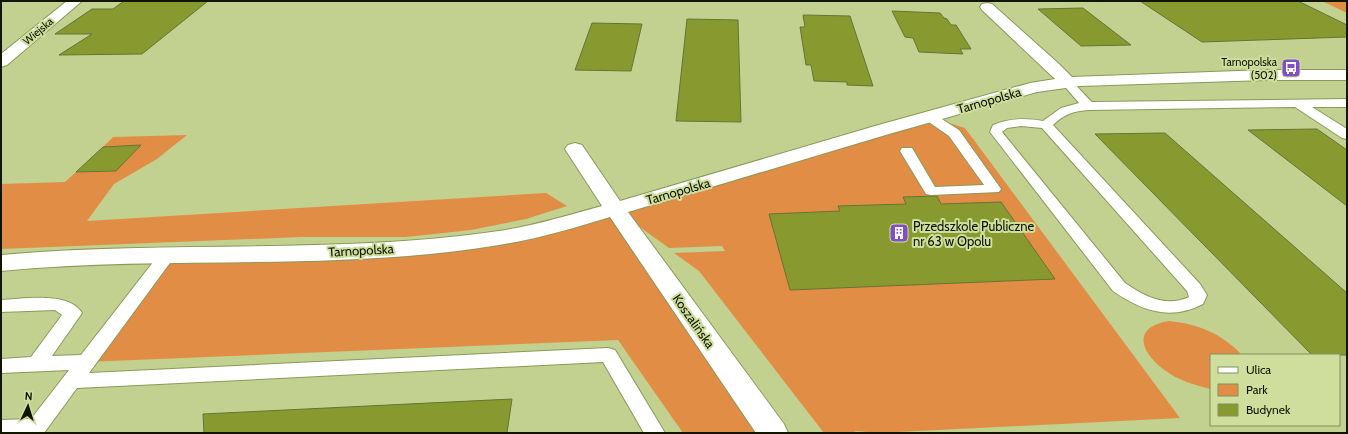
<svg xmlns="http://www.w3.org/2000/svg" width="1348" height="434" font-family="Cabin,sans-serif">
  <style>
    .green { fill: #e28d45 }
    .building { fill: #889a2f; stroke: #677336 }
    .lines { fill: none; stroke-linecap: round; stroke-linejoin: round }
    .service-casing { stroke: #8c985a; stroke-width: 2 }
    .minor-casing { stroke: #8c985a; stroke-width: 2 }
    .tertiary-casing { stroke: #8c985a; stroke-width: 2 }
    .service { fill: #fff; fill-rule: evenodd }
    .minor { fill: #fff; fill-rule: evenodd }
    .tertiary { fill: #fff; fill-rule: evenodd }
    .labels { text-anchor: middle; stroke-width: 4; stroke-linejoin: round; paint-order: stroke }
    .far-street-label { font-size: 11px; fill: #111500; stroke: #cfde9d }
    .far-poi-label { font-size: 11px; fill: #111500; stroke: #cfde9d; text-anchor: end }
    .street-label { font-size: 13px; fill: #111500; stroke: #cfde9d }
    .poi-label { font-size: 13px; fill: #111500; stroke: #cfde9d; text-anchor: start }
  </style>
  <rect width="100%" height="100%" fill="#c2d190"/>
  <g class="green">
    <path d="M 1322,1 L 1347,1 L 1347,13 Z"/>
    <path d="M 930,117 L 965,128 L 1180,418 L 878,433 L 856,431 L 851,433 L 824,433 L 699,271 L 674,253 L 725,251 L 722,246 L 669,248 L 616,210 L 773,433 L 683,433 L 618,340 L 86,362 L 167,256 L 492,239 Z"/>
    <path d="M 187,135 L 157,159 L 114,184 L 87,221 L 546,193 L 567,206 L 526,219 L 471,230 L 406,237 L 301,237 L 1,249 L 1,184 L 65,182 L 76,172 L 116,171 L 140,146 L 103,147 L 113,137 Z"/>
    <path d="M 1169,321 C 1198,324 1221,333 1242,355 L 1211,355 L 1211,389 C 1194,385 1177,380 1163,369 C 1139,350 1133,327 1169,321 Z"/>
  </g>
  <g class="building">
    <path d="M 124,1 L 208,1 L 142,54 L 59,55 L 92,34 L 55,34 L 92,9 L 113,9 Z"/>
    <path d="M 1140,1 L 1298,1 L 1347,25 L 1347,37 L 1202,42 Z"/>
    <path d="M 1083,8 L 1131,45 L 1081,46 L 1038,9 Z"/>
    <path d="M 892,11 L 940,13 L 944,18 L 947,19 L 951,25 L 956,25 L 971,49 L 960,49 L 963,54 L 919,52 L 913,38 L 905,37 Z"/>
    <path d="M 803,15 L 850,16 L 873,86 L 847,85 L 847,82 L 814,81 L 811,65 L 806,65 L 800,27 L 805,27 Z"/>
    <path d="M 687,19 L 738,20 L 741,122 L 676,121 Z"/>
    <path d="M 592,23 L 642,24 L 631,71 L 575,70 Z"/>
    <path d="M 1317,129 L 1347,150 L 1347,206 L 1248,130 Z"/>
    <path d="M 1165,133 L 1347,293 L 1347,355 L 1312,355 L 1095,134 Z"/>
    <path d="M 141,145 L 116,171 L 76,172 L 103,147 Z"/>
    <path d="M 937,196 L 941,204 L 1001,202 L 1055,279 L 790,290 L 769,214 L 840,211 L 838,206 L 906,204 L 903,197 Z"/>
    <path d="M 512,399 L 507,433 L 204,433 L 203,414 Z"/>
  </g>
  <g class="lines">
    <g class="service-casing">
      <g id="service">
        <path d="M 1067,79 C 1073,80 1086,97 1092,102 L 1347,99 L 1347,107 L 1312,107 L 1347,129 L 1347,139 L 1342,138 L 1295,107 L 1089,110 C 1074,111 1064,114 1053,125 L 1200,284 L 1207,295 L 1203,304 C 1170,321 1142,311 1113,291 L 990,132 L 993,125 C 1009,118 1025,118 1043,121 L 1061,108 L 1079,103 L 1061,82 L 1063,80 ZM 1021,126 L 1042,128 L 1187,291 L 1189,297 C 1166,308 1144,296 1125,283 L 1002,132 L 1007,128 Z"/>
        <path d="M 930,113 L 934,114 L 959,130 L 1001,189 L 999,192 L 931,195 L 926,194 L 900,151 L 902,148 L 912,148 L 935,187 L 984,185 L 949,136 L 926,120 L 924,117 L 926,114 Z"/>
        <path d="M 167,251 L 173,252 L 175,256 L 89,373 L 608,348 L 615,350 L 665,433 L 644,433 L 603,362 L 77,388 L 44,433 L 1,433 L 1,420 L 31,419 L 69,370 L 1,373 L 1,359 L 31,357 L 62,315 L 55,310 L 1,312 L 1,300 C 23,299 69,291 82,313 L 52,356 L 81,355 L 161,252 Z"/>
      </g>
    </g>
    <g class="minor-casing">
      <path id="minor" d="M 987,3 L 992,4 L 1059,64 L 1072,77 L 1266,70 L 1347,70 L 1347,80 L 1266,80 L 1080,86 L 1037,92 L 889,134 L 628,212 L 784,424 L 788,433 L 756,433 L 610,217 C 574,228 537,239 499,245 C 335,272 166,255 1,271 L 1,255 C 167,240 334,255 499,231 C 534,226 568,215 602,206 L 565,149 L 568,145 L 575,143 L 582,145 L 620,201 L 875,126 L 1030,83 L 1055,79 L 982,10 L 980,7 L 982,4 Z"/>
    </g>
    <g class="tertiary-casing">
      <path id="tertiary" d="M 67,1 L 82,1 L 7,65 L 1,67 L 1,54 Z"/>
    </g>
    <use href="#service" class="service"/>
    <use href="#minor" class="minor"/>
    <use href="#tertiary" class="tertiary"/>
  </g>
  <defs>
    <g id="bus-square" transform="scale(1)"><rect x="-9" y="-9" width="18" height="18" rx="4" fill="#7f4fc8" stroke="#cfde9d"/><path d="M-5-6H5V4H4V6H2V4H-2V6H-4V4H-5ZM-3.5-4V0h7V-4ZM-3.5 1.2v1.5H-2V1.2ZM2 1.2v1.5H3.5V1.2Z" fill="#fff"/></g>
    <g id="building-square" transform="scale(1)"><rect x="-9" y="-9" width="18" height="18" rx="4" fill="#7f4fc8" stroke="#cfde9d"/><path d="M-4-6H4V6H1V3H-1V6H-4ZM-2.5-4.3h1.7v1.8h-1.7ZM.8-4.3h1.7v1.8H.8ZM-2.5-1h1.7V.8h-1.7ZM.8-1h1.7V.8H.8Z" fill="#fff"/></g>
  </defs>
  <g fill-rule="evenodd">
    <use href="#bus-square" x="1291" y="68"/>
    <use href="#building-square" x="899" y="233"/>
  </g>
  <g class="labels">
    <g class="far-street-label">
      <text transform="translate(38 31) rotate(-40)" y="4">Wiejska</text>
    </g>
    <g class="far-poi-label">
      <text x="1277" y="66">Tarnopolska<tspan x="1277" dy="13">(502)</tspan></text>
    </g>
    <g class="street-label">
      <text transform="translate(989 100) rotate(-16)" y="5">Tarnopolska</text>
      <text transform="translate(678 191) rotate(-16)" y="5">Tarnopolska</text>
      <text transform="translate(361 250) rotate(-3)" y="5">Tarnopolska</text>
      <text transform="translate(694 321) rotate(55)" y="5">Koszalińska</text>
    </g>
    <g class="poi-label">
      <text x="913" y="231">Przedszkole Publiczne<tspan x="913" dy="15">nr 63 w Opolu</tspan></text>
    </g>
  </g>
  <rect width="1348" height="434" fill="none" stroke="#111500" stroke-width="4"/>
  <rect x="1210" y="354" width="130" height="72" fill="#cfde9d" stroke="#838e5e"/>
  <rect x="1218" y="367" width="20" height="6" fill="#ffffff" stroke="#838e5e"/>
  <text x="1246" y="374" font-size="12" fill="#111500">Ulica</text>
  <rect x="1218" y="384" width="20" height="12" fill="#e28d45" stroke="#838e5e"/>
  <text x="1246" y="394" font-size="12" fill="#111500">Park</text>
  <rect x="1218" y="404" width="20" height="12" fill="#889a2f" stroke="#838e5e"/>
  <text x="1246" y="414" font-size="12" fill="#111500">Budynek</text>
  <g transform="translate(28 406) rotate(4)" stroke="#cfde9d" stroke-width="3" paint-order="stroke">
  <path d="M0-3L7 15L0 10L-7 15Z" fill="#111500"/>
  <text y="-6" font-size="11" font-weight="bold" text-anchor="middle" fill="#111500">N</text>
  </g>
</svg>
